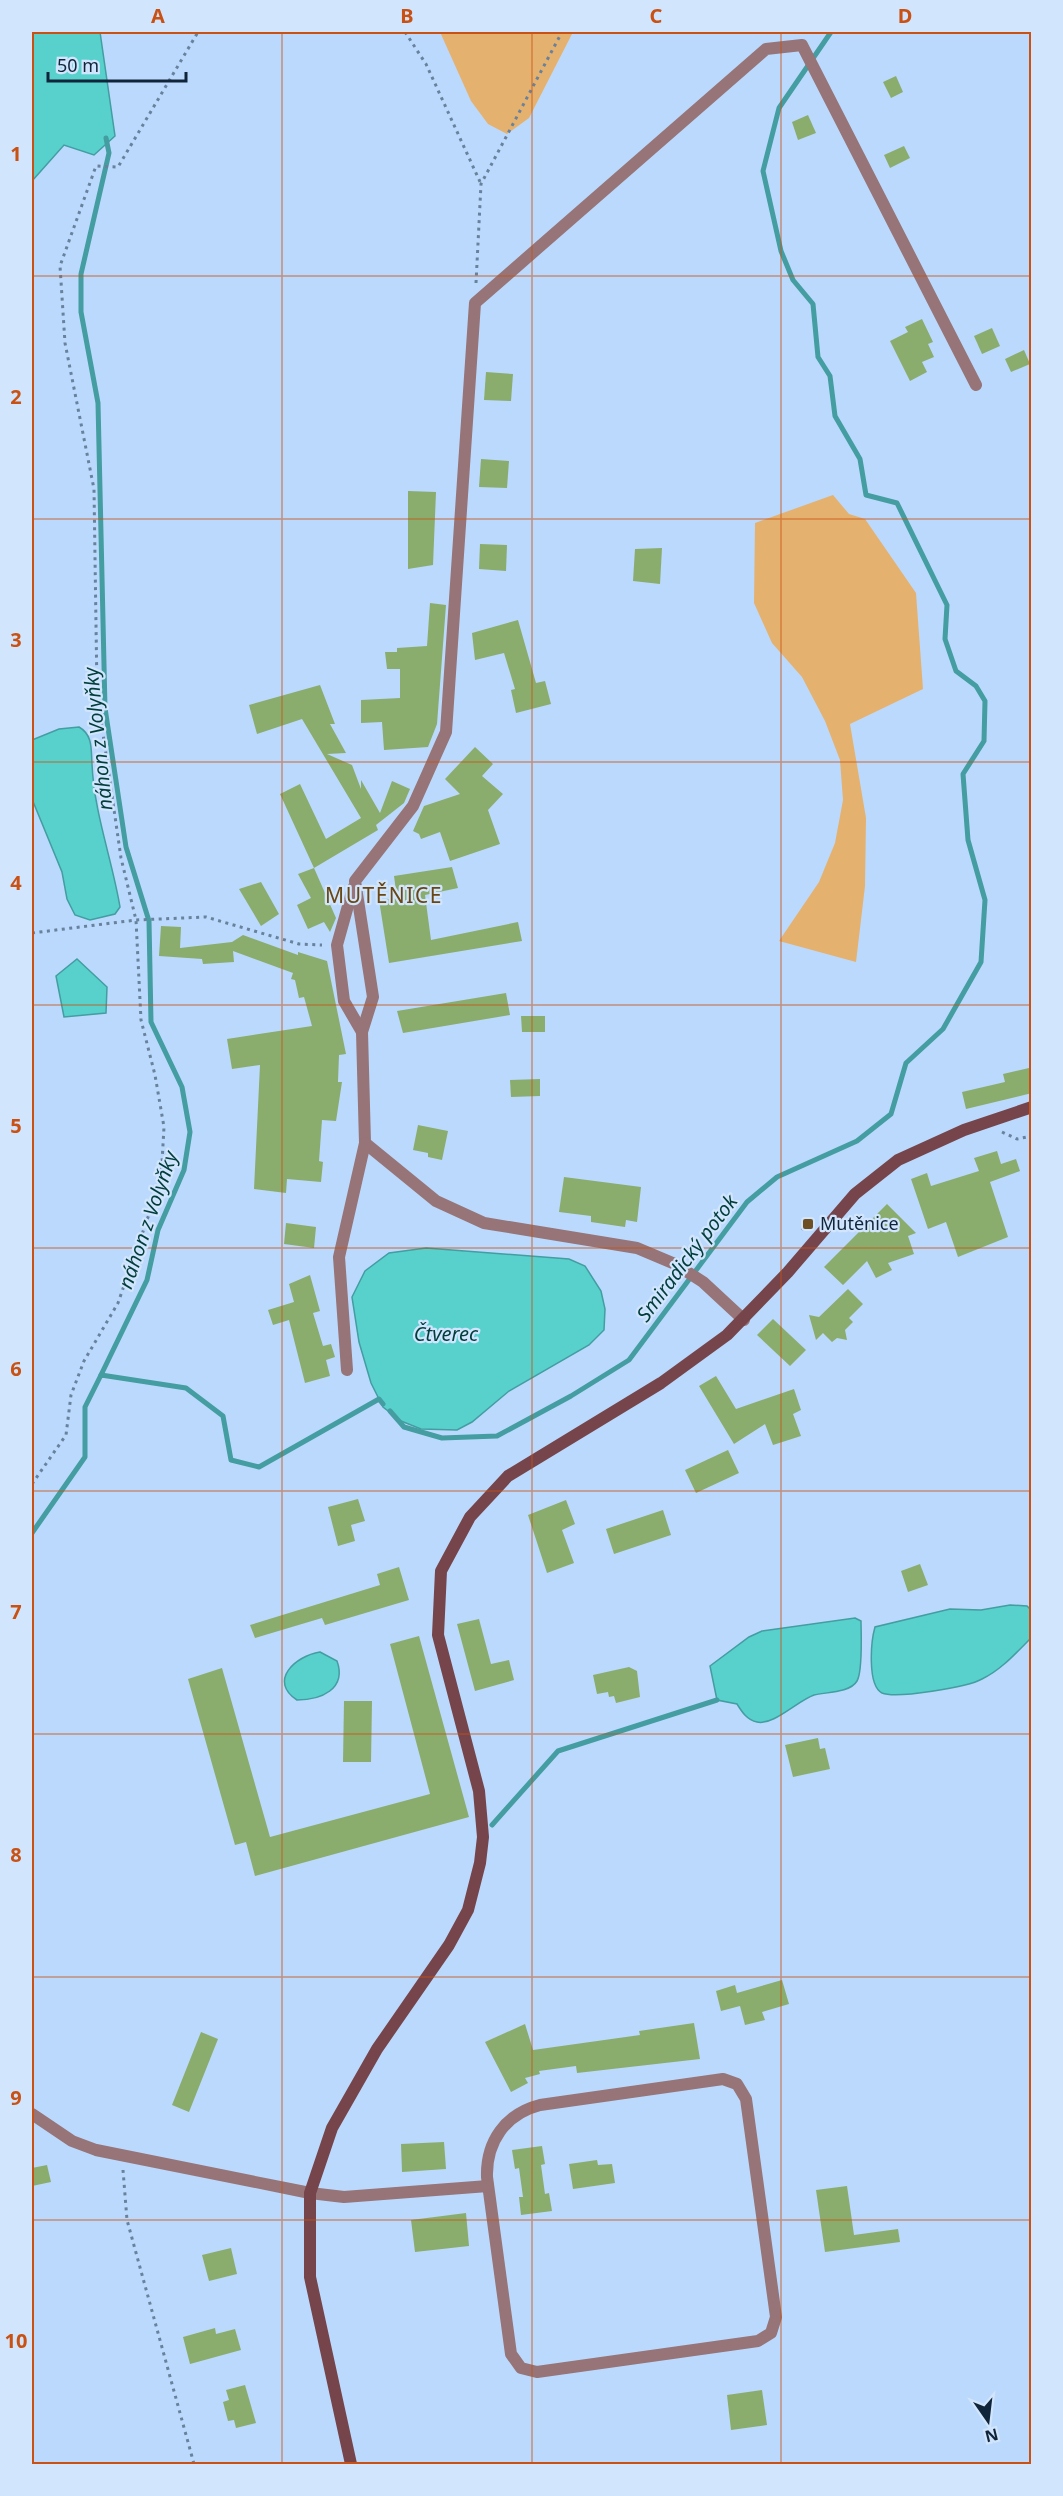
<svg xmlns="http://www.w3.org/2000/svg" width="1063" height="2496" font-family="'Noto Sans',sans-serif">
  <style>
    .green { fill: #e5b16f }
    .water { fill: #58d1cd; stroke: #439da1; stroke-width: 1.5 }
    .lines { fill: none; stroke-linecap: round; stroke-linejoin: round }
    .stream { stroke: #439da1; stroke-width: 5 }
    .building { fill: #8aad6d }
    .path { stroke: #68819d; stroke-width: 3; stroke-dasharray: 3 4.5; stroke-linecap: butt }
    .street { stroke: #967477; stroke-width: 12 }
    .secondary { stroke: #75454b; stroke-width: 12 }
    .grid { fill: none; stroke: #c85113; stroke-width: 1.5; stroke-opacity: 0.55 }
    .poi-dot { fill: #6e4f24; stroke: #d1e5fd; stroke-width: 2 }
    .labels { text-anchor: middle; stroke-width: 4.5; stroke-linejoin: round; paint-order: stroke }
    .poi-label { font-size: 18px; fill: #11253a; stroke: #d1e5fd; text-anchor: start }
    .water-label { font-size: 20px; font-style: italic; fill: #013d3b; stroke: #d1e5fd }
    .quarter-label { font-size: 21px; letter-spacing: 1.5px; fill: #694613; stroke: #d1e5fd }
    .neatline { fill: none; stroke: #c85113; stroke-width: 2 }
    .grid-label { font-size: 20px; text-anchor: middle; font-weight: bold; fill: #c85113 }
  </style>
  <rect width="100%" height="100%" fill="#bbd9fc"/>
  <g class="green">
    <path d="M 440,32 L 573,32 L 529,118 L 507,134 L 488,124 L 471,101 Z"/>
    <path d="M 833,495 L 849,514 L 865,519 L 916,593 L 923,689 L 850,724 L 866,818 L 865,886 L 856,962 L 779,941 L 819,882 L 835,843 L 843,800 L 840,760 L 825,721 L 802,677 L 772,643 L 754,603 L 755,523 Z"/>
  </g>
  <g class="water">
    <path d="M 32,32 L 100,32 L 115,136 L 94,155 L 64,145 L 32,181 Z"/>
    <path d="M 79,727 C 93,735 91,749 92,764 C 94,813 112,859 120,907 L 115,914 L 90,920 L 75,915 L 67,899 L 62,872 L 32,799 L 32,740 L 59,729 Z"/>
    <path d="M 77,959 L 107,987 L 106,1013 L 64,1017 L 56,976 Z"/>
    <path d="M 426,1248 L 569,1259 L 585,1266 L 601,1291 L 605,1309 L 604,1330 L 589,1345 L 509,1391 L 472,1422 L 457,1430 L 421,1429 L 401,1421 L 383,1407 L 371,1383 L 359,1342 L 352,1297 L 365,1271 L 389,1253 Z"/>
    <path d="M 1010,1605 L 1027,1606 L 1031,1610 L 1031,1638 C 1016,1653 1001,1670 982,1679 C 968,1687 896,1699 882,1693 C 867,1685 871,1641 875,1627 L 950,1609 L 981,1610 Z"/>
    <path d="M 855,1618 L 861,1621 C 861,1633 863,1671 857,1681 C 850,1693 826,1692 814,1695 C 797,1701 773,1726 757,1722 C 747,1720 742,1712 737,1704 L 717,1700 L 710,1666 L 749,1637 L 762,1631 Z"/>
    <path d="M 320,1652 L 337,1661 C 347,1689 321,1700 297,1700 C 268,1681 295,1656 320,1652 Z"/>
  </g>
  <g class="lines">
    <g class="stream">
      <path d="M 101,1375 L 147,1280 L 158,1230 L 184,1170 L 190,1132 L 182,1087 L 151,1022 L 149,921 L 126,847 L 105,708 L 98,403 L 81,312 L 81,274 L 109,153 L 106,138"/>
      <path d="M 390,1411 L 404,1427 L 442,1438 L 497,1436 L 571,1396 L 629,1360 L 747,1202 L 777,1177 L 857,1141 L 891,1114 L 906,1063 L 943,1029 L 981,962 L 985,900 L 968,840 L 963,774 L 984,741 L 985,701 L 976,686 L 956,671 L 945,639 L 947,605 L 897,503 L 866,495 L 860,459 L 835,416 L 830,376 L 818,357 L 813,304 L 793,280 L 781,251 L 763,171 L 779,108 L 831,32"/>
      <path d="M 32,1533 L 85,1457 L 85,1407 L 101,1375 L 186,1388 L 223,1416 L 231,1460 L 259,1467 L 379,1399 L 383,1404"/>
      <path d="M 492,1825 L 558,1751 L 717,1700"/>
    </g>
  </g>
  <g class="building">
    <path d="M 896,76 L 903,92 L 891,98 L 883,82 Z"/>
    <path d="M 808,115 L 816,133 L 798,140 L 792,122 Z"/>
    <path d="M 904,146 L 910,158 L 890,168 L 884,155 Z"/>
    <path d="M 922,319 L 933,342 L 928,344 L 934,357 L 922,362 L 927,372 L 910,381 L 890,341 L 908,332 L 905,327 Z"/>
    <path d="M 992,328 L 1000,346 L 982,354 L 974,336 Z"/>
    <path d="M 1024,350 L 1030,364 L 1011,372 L 1005,359 Z"/>
    <path d="M 486,372 L 513,374 L 511,401 L 484,400 Z"/>
    <path d="M 481,459 L 509,461 L 507,488 L 479,487 Z"/>
    <path d="M 408,491 L 436,492 L 433,565 L 408,569 Z"/>
    <path d="M 480,544 L 507,545 L 506,571 L 479,569 Z"/>
    <path d="M 662,548 L 660,584 L 633,581 L 635,549 Z"/>
    <path d="M 430,603 L 446,605 L 437,724 L 428,747 L 384,750 L 382,722 L 361,723 L 361,700 L 400,698 L 400,669 L 387,669 L 385,652 L 397,652 L 397,648 L 427,646 Z"/>
    <path d="M 518,620 L 536,683 L 545,681 L 551,704 L 516,713 L 511,690 L 515,689 L 504,653 L 475,660 L 472,633 Z"/>
    <path d="M 320,685 L 335,724 L 330,724 L 346,753 L 327,754 L 352,765 L 361,789 L 361,780 L 380,813 L 392,781 L 410,789 L 404,803 L 376,825 L 378,830 L 314,868 L 280,794 L 300,784 L 326,839 L 361,818 L 302,719 L 257,734 L 249,705 Z"/>
    <path d="M 475,747 L 493,764 L 482,776 L 503,794 L 488,810 L 500,844 L 450,861 L 440,832 L 421,839 L 419,834 L 413,831 L 424,806 L 460,794 L 445,779 Z"/>
    <path d="M 452,867 L 458,888 L 425,895 L 431,940 L 518,922 L 522,941 L 389,963 L 379,900 L 397,898 L 394,876 Z"/>
    <path d="M 314,868 L 336,918 L 330,932 L 324,922 L 308,929 L 297,905 L 311,898 L 298,874 Z"/>
    <path d="M 261,882 L 279,914 L 261,926 L 239,889 Z"/>
    <path d="M 161,926 L 181,927 L 180,948 L 232,942 L 243,935 L 298,955 L 298,952 L 327,961 L 346,1054 L 339,1055 L 338,1082 L 342,1082 L 336,1121 L 322,1120 L 319,1161 L 323,1162 L 321,1182 L 287,1179 L 286,1193 L 254,1189 L 260,1065 L 232,1069 L 227,1039 L 312,1026 L 304,997 L 299,998 L 295,980 L 291,979 L 293,973 L 233,951 L 234,962 L 203,964 L 202,959 L 159,956 Z"/>
    <path d="M 506,993 L 510,1015 L 403,1033 L 397,1011 Z"/>
    <path d="M 521,1016 L 545,1016 L 545,1032 L 522,1032 Z"/>
    <path d="M 1029,1068 L 1032,1093 L 966,1109 L 962,1092 L 1005,1082 L 1003,1074 Z"/>
    <path d="M 540,1079 L 540,1096 L 511,1097 L 510,1080 Z"/>
    <path d="M 418,1125 L 448,1131 L 442,1160 L 428,1157 L 428,1153 L 413,1150 Z"/>
    <path d="M 997,1151 L 1001,1164 L 1016,1159 L 1020,1171 L 990,1182 L 1008,1237 L 958,1257 L 946,1222 L 928,1229 L 911,1179 L 927,1173 L 931,1186 L 979,1171 L 974,1158 Z"/>
    <path d="M 564,1177 L 641,1187 L 637,1222 L 626,1220 L 625,1227 L 591,1222 L 591,1216 L 559,1212 Z"/>
    <path d="M 887,1204 L 916,1233 L 908,1236 L 914,1254 L 888,1263 L 892,1270 L 876,1278 L 867,1261 L 843,1285 L 824,1267 Z"/>
    <path d="M 286,1223 L 316,1227 L 314,1248 L 284,1244 Z"/>
    <path d="M 310,1275 L 320,1311 L 313,1313 L 323,1346 L 331,1344 L 335,1357 L 326,1360 L 330,1376 L 305,1383 L 289,1320 L 273,1325 L 268,1310 L 294,1302 L 289,1284 Z"/>
    <path d="M 848,1289 L 863,1304 L 849,1318 L 853,1322 L 845,1330 L 847,1340 L 837,1338 L 832,1342 L 823,1333 L 816,1340 L 809,1315 L 819,1317 Z"/>
    <path d="M 773,1319 L 806,1350 L 790,1366 L 757,1335 Z"/>
    <path d="M 716,1376 L 736,1409 L 794,1389 L 801,1410 L 793,1414 L 801,1436 L 773,1445 L 765,1424 L 734,1444 L 699,1386 Z"/>
    <path d="M 728,1450 L 739,1473 L 696,1493 L 685,1470 Z"/>
    <path d="M 358,1499 L 365,1521 L 351,1525 L 355,1541 L 338,1546 L 328,1507 Z"/>
    <path d="M 566,1500 L 575,1524 L 562,1530 L 574,1563 L 547,1573 L 528,1515 Z"/>
    <path d="M 663,1510 L 671,1535 L 614,1554 L 606,1529 Z"/>
    <path d="M 920,1564 L 928,1585 L 908,1592 L 901,1571 Z"/>
    <path d="M 399,1567 L 409,1600 L 325,1625 L 322,1618 L 255,1638 L 250,1625 L 380,1585 L 377,1574 Z"/>
    <path d="M 479,1619 L 491,1664 L 509,1660 L 514,1680 L 475,1691 L 457,1624 Z"/>
    <path d="M 419,1636 L 469,1817 L 255,1876 L 246,1842 L 235,1845 L 188,1679 L 222,1668 L 270,1837 L 430,1794 L 390,1644 Z"/>
    <path d="M 629,1667 L 637,1671 L 640,1697 L 616,1703 L 614,1696 L 609,1697 L 608,1692 L 597,1694 L 593,1675 Z"/>
    <path d="M 344,1701 L 372,1701 L 371,1762 L 343,1762 Z"/>
    <path d="M 818,1738 L 820,1749 L 825,1748 L 830,1769 L 793,1777 L 785,1745 Z"/>
    <path d="M 782,1980 L 789,2004 L 762,2012 L 765,2020 L 745,2025 L 740,2006 L 721,2011 L 716,1991 L 735,1985 L 737,1993 Z"/>
    <path d="M 694,2023 L 700,2059 L 577,2073 L 576,2066 L 539,2071 L 540,2074 L 525,2078 L 528,2083 L 511,2092 L 485,2042 L 525,2024 L 533,2050 L 640,2035 L 639,2031 Z"/>
    <path d="M 201,2032 L 218,2039 L 189,2112 L 172,2105 Z"/>
    <path d="M 444,2142 L 446,2169 L 402,2172 L 401,2144 Z"/>
    <path d="M 542,2146 L 545,2164 L 541,2165 L 545,2194 L 549,2193 L 552,2211 L 521,2215 L 519,2197 L 523,2197 L 519,2168 L 515,2169 L 512,2150 Z"/>
    <path d="M 597,2160 L 598,2165 L 612,2164 L 615,2183 L 573,2189 L 569,2164 Z"/>
    <path d="M 47,2165 L 51,2182 L 32,2186 L 32,2168 Z"/>
    <path d="M 847,2186 L 854,2235 L 898,2229 L 900,2242 L 825,2252 L 816,2190 Z"/>
    <path d="M 466,2213 L 469,2246 L 415,2252 L 411,2220 Z"/>
    <path d="M 231,2248 L 237,2274 L 209,2281 L 202,2255 Z"/>
    <path d="M 215,2328 L 216,2334 L 235,2329 L 241,2350 L 190,2364 L 183,2337 Z"/>
    <path d="M 245,2385 L 256,2423 L 236,2428 L 234,2420 L 228,2421 L 223,2402 L 229,2400 L 226,2390 Z"/>
    <path d="M 762,2390 L 767,2425 L 731,2430 L 727,2395 Z"/>
  </g>
  <g class="lines">
    <g class="path">
      <path d="M 405,32 L 426,64 L 481,184"/>
      <path d="M 476,283 L 481,184 L 562,32"/>
      <path d="M 32,933 L 136,920 L 206,917 L 299,944 L 322,945"/>
      <path d="M 1002,1132 L 1017,1139 L 1032,1136"/>
      <path d="M 802,1230 L 807,1223"/>
      <path d="M 32,1484 L 66,1435 L 71,1395 L 84,1361 L 118,1303 L 161,1180 L 164,1127 L 155,1075 L 141,1020 L 136,920 L 121,858 L 97,692 L 94,489 L 65,343 L 60,266 L 96,166 L 118,167 L 198,32"/>
      <path d="M 123,2170 L 127,2220 L 194,2464"/>
    </g>
    <g class="street">
      <path d="M 353,888 L 337,945 L 344,1001 L 362,1032"/>
      <path d="M 744,1320 L 703,1282 L 675,1264 L 637,1248 L 484,1223 L 436,1201 L 365,1143 L 362,1032 L 373,997 L 355,881 L 413,806 L 446,732 L 475,303 L 766,49 L 802,45 L 976,385"/>
      <path d="M 347,1370 L 339,1257 L 365,1143"/>
      <path d="M 723,2079 L 737,2084 L 746,2099 L 776,2317 L 771,2333 L 758,2341 L 537,2372 L 521,2368 L 511,2354 L 487,2177 C 486,2142 505,2114 540,2105 Z"/>
      <path d="M 32,2114 L 72,2141 L 96,2150 L 310,2193 L 344,2197 L 488,2186"/>
    </g>
    <path class="secondary" d="M 351,2464 L 310,2277 L 310,2193 L 332,2128 L 377,2049 L 449,1945 L 468,1910 L 480,1863 L 483,1837 L 479,1791 L 438,1635 L 441,1571 L 470,1517 L 508,1476 L 661,1383 L 727,1335 L 788,1272 L 855,1194 L 898,1160 L 964,1130 L 1032,1107"/>
  </g>
  <path class="grid" d="M 282,32 L 282,2464M 532,32 L 532,2464M 781,32 L 781,2464M 32,276 L 1032,276M 32,519 L 1032,519M 32,762 L 1032,762M 32,1005 L 1032,1005M 32,1248 L 1032,1248M 32,1491 L 1032,1491M 32,1734 L 1032,1734M 32,1977 L 1032,1977M 32,2220 L 1032,2220"/>
  <rect class="poi-dot" x="802" y="1218" width="12" height="12" rx="3"/>
  <g class="labels">
    <g class="poi-label">
      <text x="820" y="1230">Mutěnice</text>
    </g>
    <g class="water-label">
      <text transform="translate(98 739) rotate(-96)" y="7">náhon z Volyňky</text>
      <text transform="translate(148 1220) rotate(-71)" y="7">náhon z Volyňky</text>
      <text transform="translate(687 1258) rotate(-53)" y="7">Smiradický potok</text>
      <text x="446" y="1341">Čtverec</text>
    </g>
    <g class="quarter-label">
      <text x="384" y="903">MUTĚNICE</text>
    </g>
  </g>
  <rect width="1063" height="2496" fill="none" stroke="#d1e5fd" stroke-width="66"/>
  <g transform="translate(988 2421) rotate(166)" stroke="#d1e5fd" stroke-width="4.5" paint-order="stroke">
  <path d="M0-4.5L10 22L0 15L-10 22Z" fill="#11253a"/>
  <text y="-9" font-size="16" font-weight="bold" text-anchor="middle" fill="#11253a">N</text>
  </g>
  <path d="M48 72v9h138v-9" fill="none" stroke="#11253a" stroke-width="3"/>
  <text x="57" y="72" font-size="18" fill="#11253a" stroke="#d1e5fd" stroke-width="4.5" paint-order="stroke">50 m</text>
  <rect x="33" y="33" width="997" height="2430" class="neatline"/>
  <g class="grid-label">
    <text x="158" y="23">A</text>
    <text x="407" y="23">B</text>
    <text x="656" y="23">C</text>
    <text x="905" y="23">D</text>
    <text x="16" y="161">1</text>
    <text x="16" y="404">2</text>
    <text x="16" y="647">3</text>
    <text x="16" y="890">4</text>
    <text x="16" y="1133">5</text>
    <text x="16" y="1376">6</text>
    <text x="16" y="1619">7</text>
    <text x="16" y="1862">8</text>
    <text x="16" y="2105">9</text>
    <text x="16" y="2348">10</text>
  </g>
</svg>
